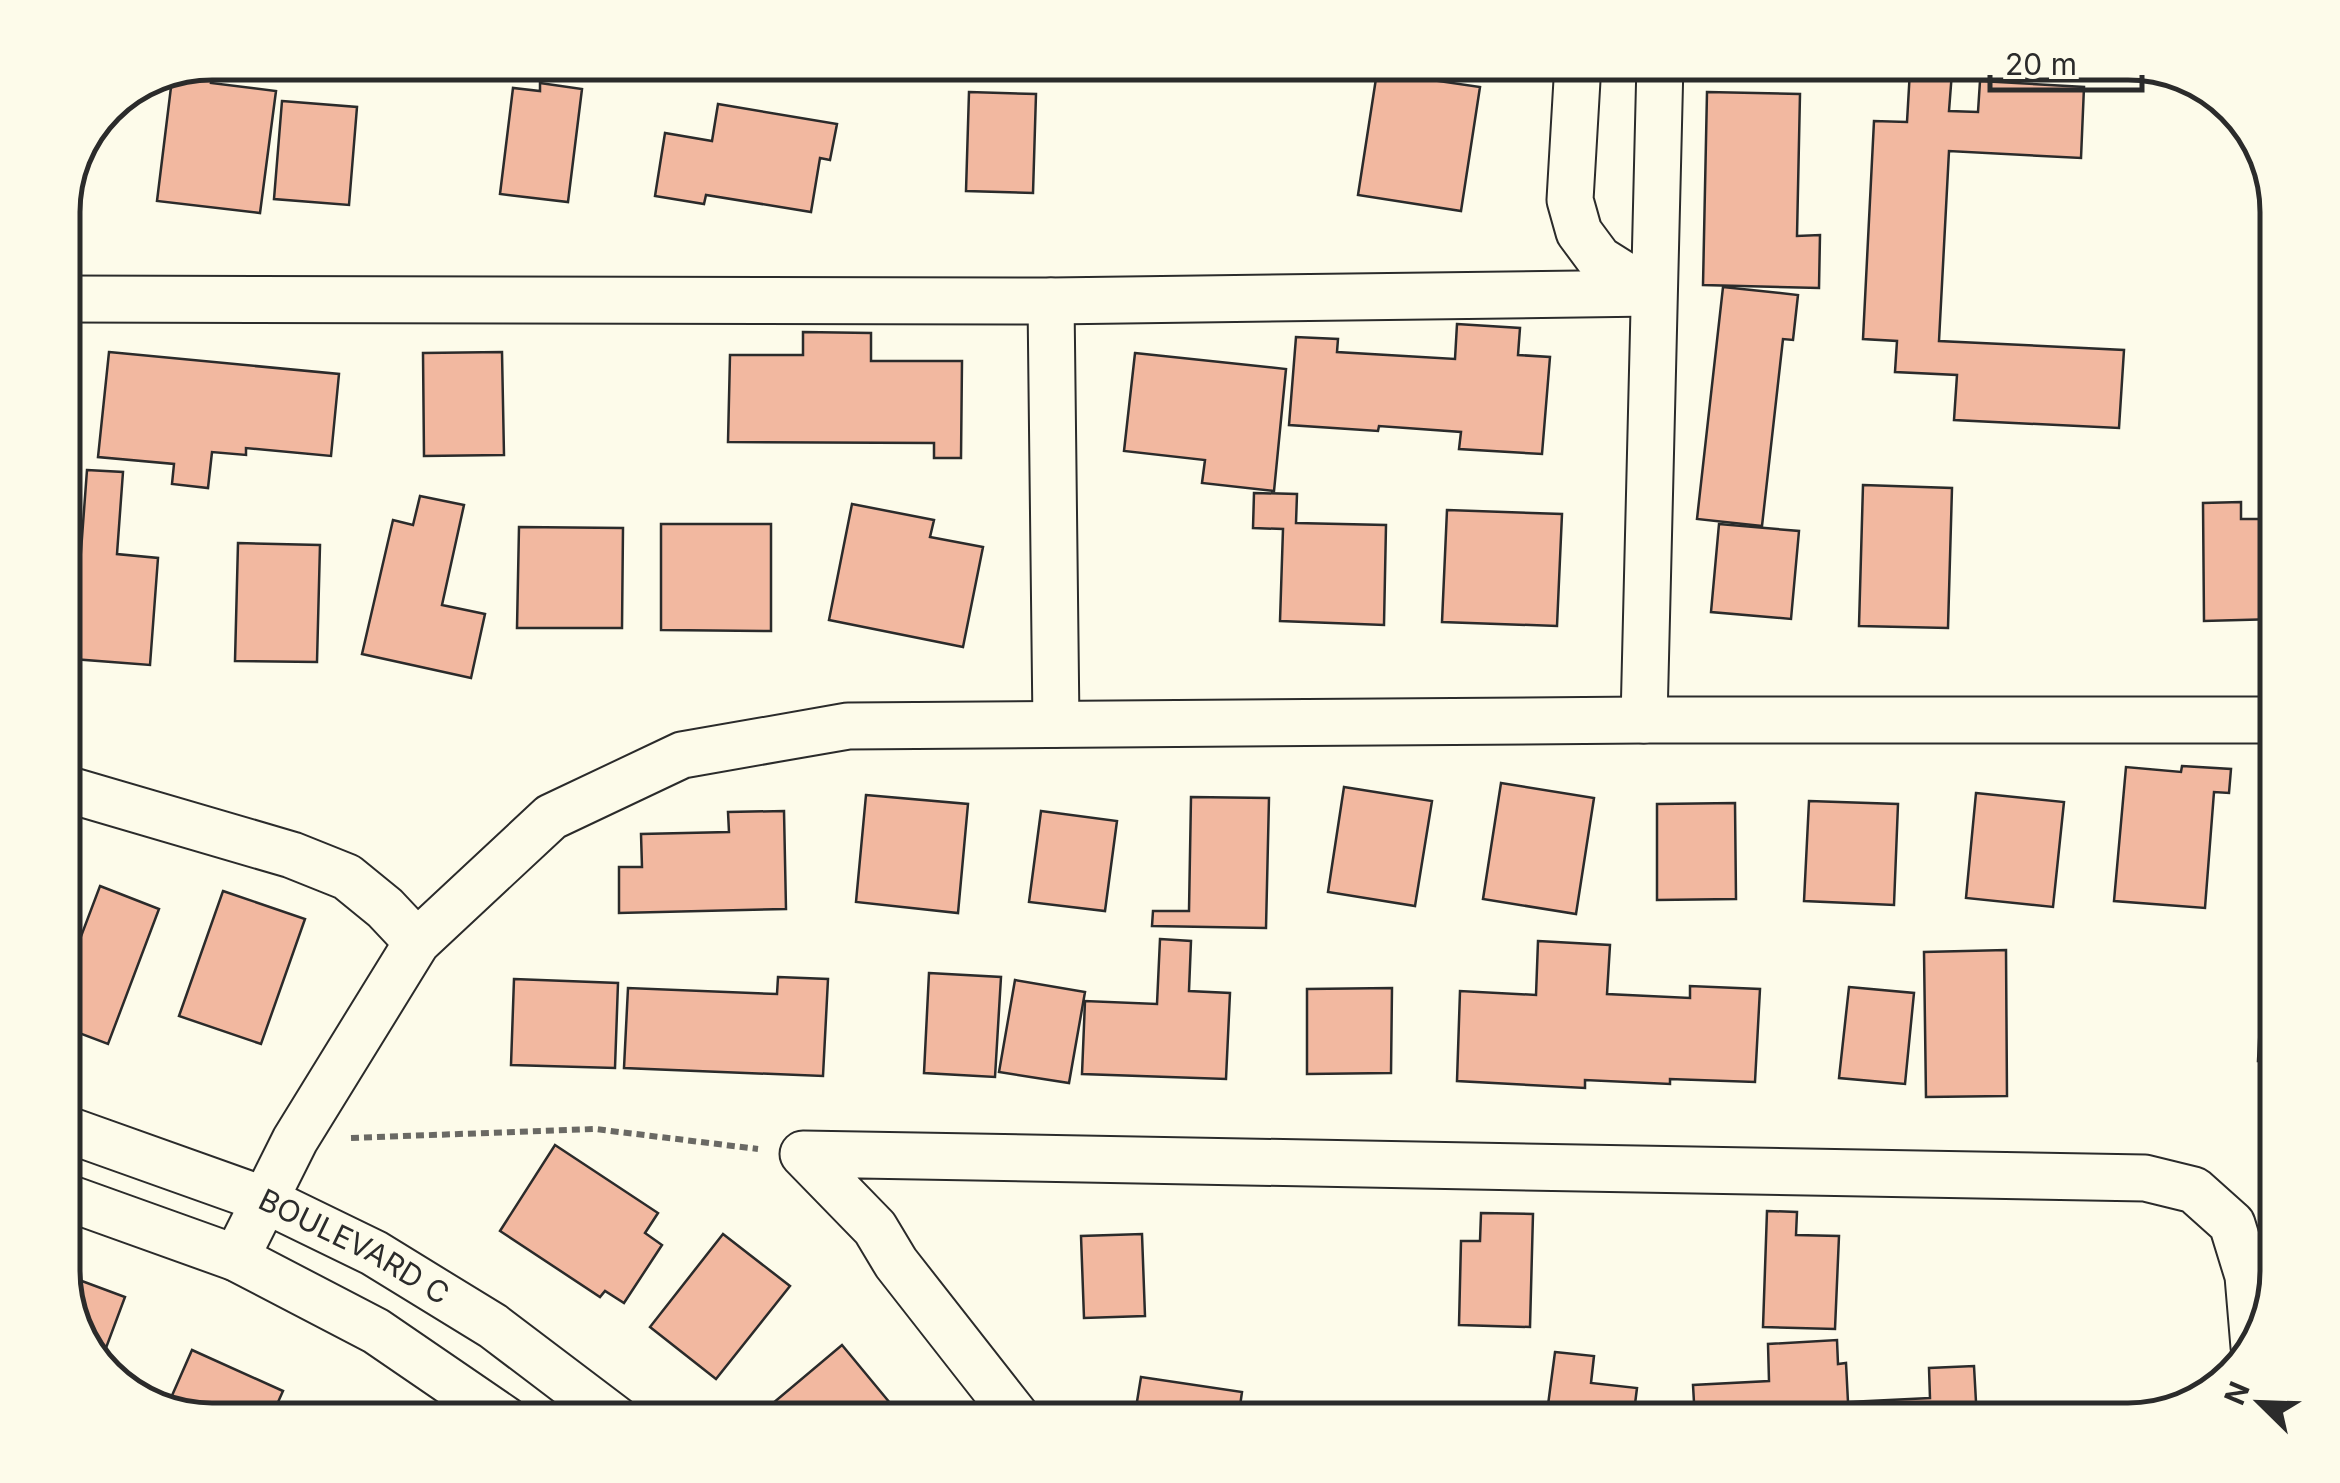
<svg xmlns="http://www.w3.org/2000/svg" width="2340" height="1483" font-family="Inter,sans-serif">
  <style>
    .building { fill: #f2b8a0; stroke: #2b2b2b; stroke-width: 2.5 }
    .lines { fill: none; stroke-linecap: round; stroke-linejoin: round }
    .minor-casing { stroke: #2b2b2b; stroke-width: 49 }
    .path { stroke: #6a6964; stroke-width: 6; stroke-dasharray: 8 5; stroke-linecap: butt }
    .minor { stroke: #fdfbea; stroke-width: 45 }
    .labels { text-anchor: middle; stroke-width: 8; stroke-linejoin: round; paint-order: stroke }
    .street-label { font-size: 30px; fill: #2b2b2b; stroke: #fdfbea }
    .rim { fill: none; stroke: #2b2b2b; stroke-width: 5 }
  </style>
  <rect width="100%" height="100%" fill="#fdfbea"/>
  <g class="building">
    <path d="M 214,63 L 211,83 L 276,91 L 260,213 L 157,201 L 172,79 Z"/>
    <path d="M 1910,70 L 1952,72 L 1949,111 L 1978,112 L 1980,81 L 2084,87 L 2081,158 L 1949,151 L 1939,341 L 2124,350 L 2119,428 L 1954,420 L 1957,375 L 1895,372 L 1897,341 L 1863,339 L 1874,121 L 1907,122 Z"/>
    <path d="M 1377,72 L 1480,87 L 1461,211 L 1358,195 Z"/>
    <path d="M 540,83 L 582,89 L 568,202 L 500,194 L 513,88 L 540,91 Z"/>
    <path d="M 969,92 L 1036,94 L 1033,193 L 966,191 Z"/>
    <path d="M 1707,92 L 1800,94 L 1797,236 L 1820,235 L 1819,288 L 1703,285 Z"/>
    <path d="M 282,101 L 357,107 L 349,205 L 274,199 Z"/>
    <path d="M 718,104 L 837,124 L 830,160 L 820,158 L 811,212 L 706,195 L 704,204 L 655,196 L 665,133 L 712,141 Z"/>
    <path d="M 1723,287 L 1798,295 L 1793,340 L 1783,339 L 1762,526 L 1697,519 Z"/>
    <path d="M 1457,324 L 1520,328 L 1518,355 L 1550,357 L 1542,454 L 1459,449 L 1461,432 L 1379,426 L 1378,431 L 1289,425 L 1296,337 L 1338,339 L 1337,352 L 1455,359 Z"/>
    <path d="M 803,332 L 871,333 L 871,361 L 962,361 L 961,458 L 934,458 L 934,443 L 728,442 L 730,355 L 803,355 Z"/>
    <path d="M 109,352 L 339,374 L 331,456 L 246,448 L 246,455 L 212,452 L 208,488 L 172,484 L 174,464 L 98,457 Z"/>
    <path d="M 502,352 L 504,455 L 424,456 L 423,353 Z"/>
    <path d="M 1135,353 L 1286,369 L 1274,491 L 1202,483 L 1205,460 L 1124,451 Z"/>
    <path d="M 87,470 L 123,472 L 117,554 L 158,558 L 150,665 L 73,659 Z"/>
    <path d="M 1863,485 L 1952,488 L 1948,628 L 1859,626 Z"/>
    <path d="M 1254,493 L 1297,494 L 1296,523 L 1386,525 L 1384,625 L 1280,621 L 1283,529 L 1253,528 Z"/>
    <path d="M 420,496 L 464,505 L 442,605 L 485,614 L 471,678 L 362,654 L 393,520 L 413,525 Z"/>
    <path d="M 2241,502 L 2241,519 L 2277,519 L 2277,619 L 2204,621 L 2203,503 Z"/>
    <path d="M 852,504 L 934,520 L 930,537 L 983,547 L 963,647 L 829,620 Z"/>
    <path d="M 1447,510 L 1562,514 L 1557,626 L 1442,622 Z"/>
    <path d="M 661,524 L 771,524 L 771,631 L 661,630 Z"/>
    <path d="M 1719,524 L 1799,531 L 1791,619 L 1711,612 Z"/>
    <path d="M 519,527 L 623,528 L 622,628 L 517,628 Z"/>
    <path d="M 238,543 L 320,545 L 317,662 L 235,661 Z"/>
    <path d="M 2182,766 L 2231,769 L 2229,793 L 2214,792 L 2205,908 L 2114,901 L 2126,767 L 2181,772 Z"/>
    <path d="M 1501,783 L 1594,798 L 1576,914 L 1483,899 Z"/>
    <path d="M 1344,787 L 1432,801 L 1415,906 L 1328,892 Z"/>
    <path d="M 1976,793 L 2064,802 L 2053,907 L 1966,898 Z"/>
    <path d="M 866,795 L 968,804 L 958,913 L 856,902 Z"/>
    <path d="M 1191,797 L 1269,798 L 1266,928 L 1152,926 L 1153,911 L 1189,911 Z"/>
    <path d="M 1809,801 L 1898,804 L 1894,905 L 1804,901 Z"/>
    <path d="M 1735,803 L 1736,899 L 1657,900 L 1657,804 Z"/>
    <path d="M 784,811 L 786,909 L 619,913 L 619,867 L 642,867 L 641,834 L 729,832 L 728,812 Z"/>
    <path d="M 1041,811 L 1117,821 L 1105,911 L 1029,902 Z"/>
    <path d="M 100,886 L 159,909 L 108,1044 L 63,1027 L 63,984 Z"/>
    <path d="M 223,891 L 305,919 L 261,1044 L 179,1016 Z"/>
    <path d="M 1160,939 L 1191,941 L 1189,991 L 1230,993 L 1226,1079 L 1082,1074 L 1085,1001 L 1157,1004 Z"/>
    <path d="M 1538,941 L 1610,945 L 1607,994 L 1690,998 L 1690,986 L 1760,989 L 1755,1082 L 1670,1079 L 1670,1084 L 1585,1080 L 1585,1088 L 1457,1081 L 1460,991 L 1536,995 Z"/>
    <path d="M 2006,950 L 2007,1096 L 1926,1097 L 1924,952 Z"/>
    <path d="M 2263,966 L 2277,967 L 2277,1062 L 2258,1061 Z"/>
    <path d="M 929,973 L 1001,977 L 995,1077 L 924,1073 Z"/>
    <path d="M 778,977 L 828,979 L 823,1076 L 624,1068 L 628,988 L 777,994 Z"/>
    <path d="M 514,979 L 618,983 L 615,1068 L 511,1065 Z"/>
    <path d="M 1015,980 L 1085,992 L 1069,1083 L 999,1072 Z"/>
    <path d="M 1849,987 L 1914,993 L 1905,1084 L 1839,1078 Z"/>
    <path d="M 1392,988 L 1391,1073 L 1307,1074 L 1307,989 Z"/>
    <path d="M 555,1145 L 658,1213 L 645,1233 L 662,1245 L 624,1303 L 605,1291 L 600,1297 L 500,1231 Z"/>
    <path d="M 1767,1211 L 1797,1212 L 1796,1235 L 1839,1236 L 1835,1329 L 1763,1327 Z"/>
    <path d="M 1481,1213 L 1533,1214 L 1530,1327 L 1459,1325 L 1461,1241 L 1480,1241 Z"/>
    <path d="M 723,1234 L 790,1286 L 716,1379 L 650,1327 Z"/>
    <path d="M 1142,1234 L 1145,1316 L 1084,1318 L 1081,1236 Z"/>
    <path d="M 63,1274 L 125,1297 L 100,1364 L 82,1345 Z"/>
    <path d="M 1837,1340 L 1838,1364 L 1846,1363 L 1848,1402 L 1930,1398 L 1929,1368 L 1974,1366 L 1977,1420 L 1695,1420 L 1693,1385 L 1769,1381 L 1768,1344 Z"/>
    <path d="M 842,1345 L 895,1409 L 881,1420 L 756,1420 L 754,1419 Z"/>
    <path d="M 192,1350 L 283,1391 L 270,1420 L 212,1420 L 167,1407 Z"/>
    <path d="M 1555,1352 L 1594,1356 L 1591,1383 L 1637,1388 L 1633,1420 L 1546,1420 Z"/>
    <path d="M 1141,1377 L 1242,1392 L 1238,1420 L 1134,1420 Z"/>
    <path d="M 315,1411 L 333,1420 L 310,1420 Z"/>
  </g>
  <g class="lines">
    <g class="minor-casing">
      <g id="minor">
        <path d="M 1578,63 L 1570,200 L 1579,232 L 1599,259 L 1653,293"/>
        <path d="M 63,299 L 1051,301 L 1653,293"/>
        <path d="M 1051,301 L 1056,724"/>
        <path d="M 1644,720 L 1660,63"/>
        <path d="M 63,788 L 292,855 L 347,877 L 385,908 L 417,942"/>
        <path id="s1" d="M 63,1128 L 265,1200 L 374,1253 L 493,1326 L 617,1420"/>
        <path d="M 63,1196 L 236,1258 L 376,1331 L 506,1420"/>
        <path d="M 236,1258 L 295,1140 L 417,942 L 551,817 L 682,755 L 848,726 L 1644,720 L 2277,720"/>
        <path d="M 1019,1420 L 896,1263 L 875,1228 L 803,1154 L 2145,1178 L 2194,1190 L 2232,1224 L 2248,1276 L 2254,1347"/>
      </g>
    </g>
    <path class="path" d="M 351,1138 L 595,1129 L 758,1149"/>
    <use href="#minor" class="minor"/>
  </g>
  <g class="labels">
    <g class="street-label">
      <text dy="10" stroke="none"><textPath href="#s1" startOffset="315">BOULEVARD C</textPath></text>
    </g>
  </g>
  <path d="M0 0H2340V1483H0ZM212 80H2128A132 132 0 0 1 2260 212V1271A132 132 0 0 1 2128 1403H212A132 132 0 0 1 80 1271V212A132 132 0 0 1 212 80Z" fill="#fdfbea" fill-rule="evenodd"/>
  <path class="rim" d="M212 80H2128A132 132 0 0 1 2260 212V1271A132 132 0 0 1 2128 1403H212A132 132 0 0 1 80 1271V212A132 132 0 0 1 212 80Z"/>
  <g transform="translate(2260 1403) rotate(293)" stroke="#fdfbea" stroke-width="8" paint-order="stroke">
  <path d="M0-8L18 38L0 25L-18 38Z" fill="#2b2b2b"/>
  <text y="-15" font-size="28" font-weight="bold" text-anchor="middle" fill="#2b2b2b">N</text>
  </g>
  <path d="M1990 75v15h152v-15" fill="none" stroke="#2b2b2b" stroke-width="5"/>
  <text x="2005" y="75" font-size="30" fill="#2b2b2b" stroke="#fdfbea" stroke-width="8" paint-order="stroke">20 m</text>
</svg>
